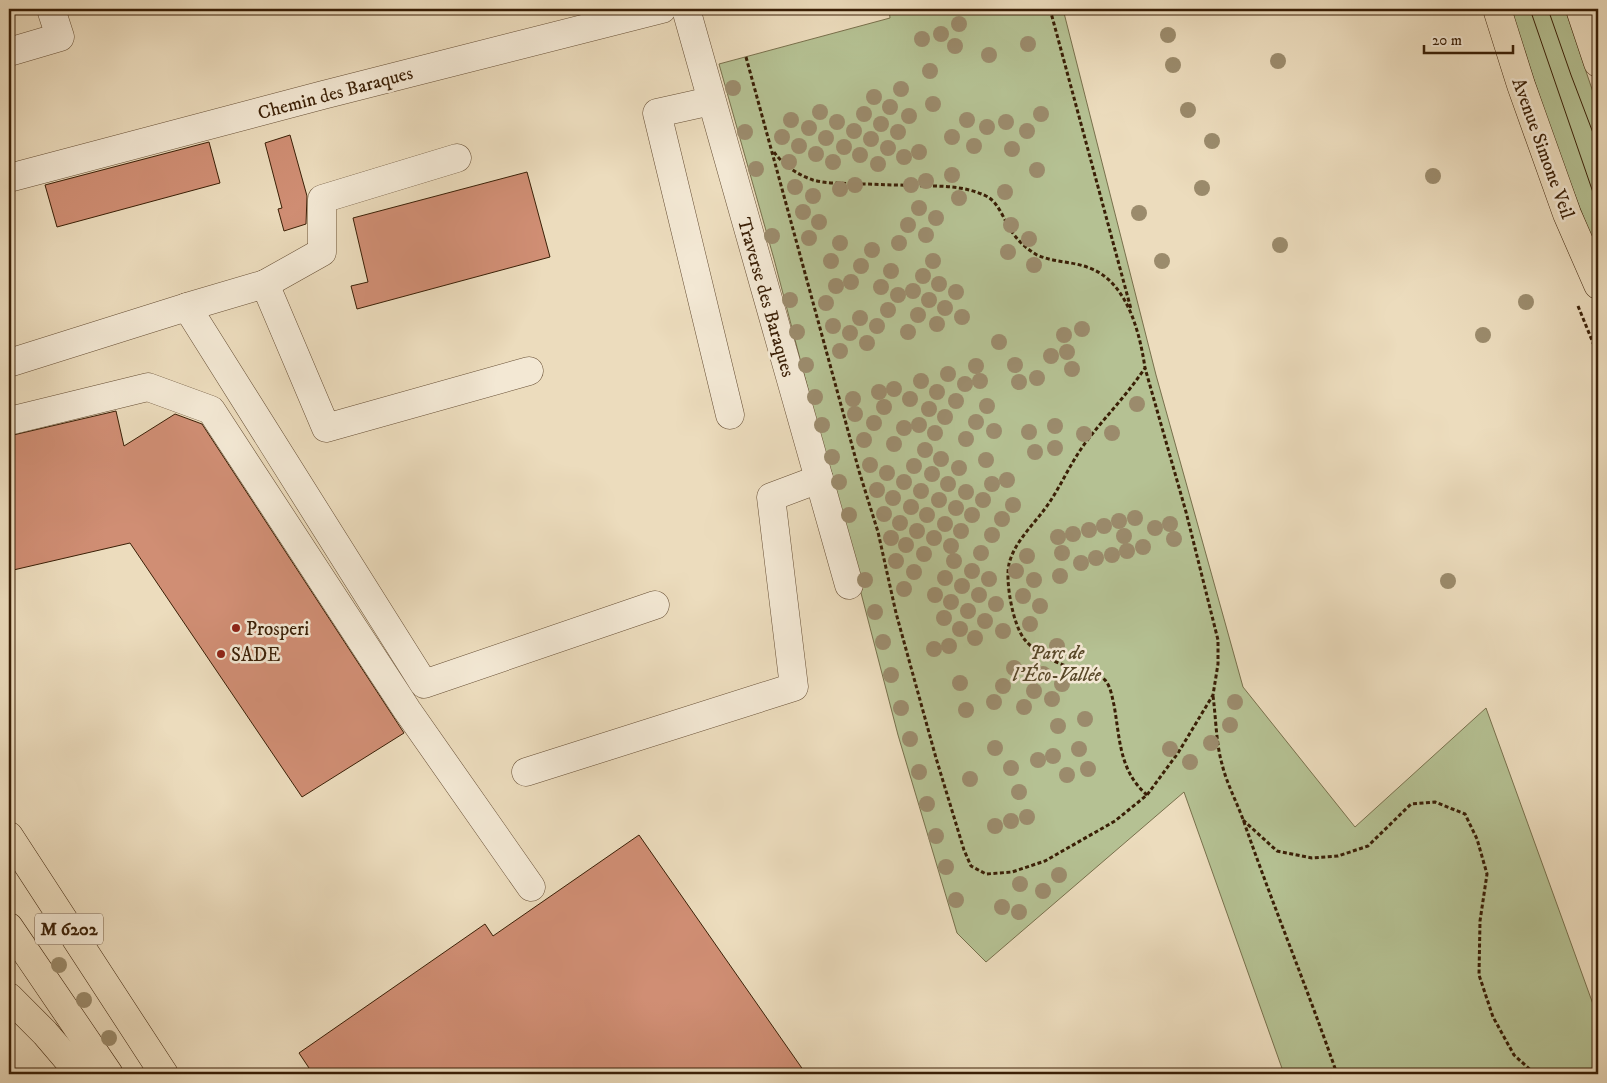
<svg xmlns="http://www.w3.org/2000/svg" width="1607" height="1083" font-family="'IM FELL DW Pica',serif">
  <style>
    .green { fill: #b5c193; stroke: #78704c }
    .building { fill: #d08e74; stroke: #3a1f06 }
    .lines { fill: none; stroke-linecap: round; stroke-linejoin: round }
    .minor-casing { stroke: #664e34; stroke-width: 29 }
    .major-casing { stroke: #3a1f06; stroke-width: 29 }
    .highway-casing { stroke: #3a1f06; stroke-width: 29 }
    .path { stroke: #3a1f06; stroke-width: 3; stroke-dasharray: 4 2.5; stroke-linecap: butt }
    .minor { stroke: #f3e8d4; stroke-width: 28 }
    .major { stroke: #ecdcbd; stroke-width: 28 }
    .highway { stroke: #ecdcbd; stroke-width: 28 }
    .tram { stroke: #3a1f06; stroke-width: 1 }
    .tree { fill: #9b8b6c }
    .poi-dot { fill: #8f2418; stroke: #f3e8d4; stroke-width: 2 }
    .labels { text-anchor: middle; stroke-width: 5; stroke-linejoin: round; paint-order: stroke }
    .shield { fill: #f3e8d4; stroke: #725b44; stroke-width: 1 }
    .shield-label { font-size: 18px; font-weight: bold; fill: #3a1f06 }
    .street-label { font-size: 19px; fill: #3a1f06; stroke: #f3e8d4 }
    .poi-label { font-size: 19px; fill: #3a1f06; stroke: #f3e8d4; text-anchor: start }
    .park-label { font-size: 19px; font-style: italic; fill: #594829; stroke: #f3e8d4 }
  </style>
  <rect width="100%" height="100%" fill="#ecdcbd"/>
  <filter id="stains"><feTurbulence type="fractalNoise" baseFrequency=".004" numOctaves="4"/><feColorMatrix values="0 0 0 0 .2 0 0 0 0 .09 0 0 0 0 .02 0 0 0 .5 -.17"/></filter>
  <radialGradient id="worn" r=".72"><stop offset=".6" stop-color="#630" stop-opacity="0"/><stop offset="1" stop-color="#630" stop-opacity=".3"/></radialGradient>
  <g class="green">
    <path d="M 889,9 L 1063,9 L 1156,375 L 1243,687 L 1355,827 L 1486,708 L 1598,1018 L 1598,1074 L 1284,1074 L 1184,792 L 986,962 L 957,933 L 898,735 L 774,259 L 719,64 L 890,18 Z"/>
    <path d="M 1511,9 L 1565,9 L 1598,107 L 1598,253 C 1565,174 1537,91 1511,9 Z"/>
  </g>
  <g class="building">
    <path d="M 290,135 L 307,196 L 306,224 L 284,231 L 278,209 L 282,208 L 265,143 Z"/>
    <path d="M 209,142 L 220,183 L 57,227 L 45,185 Z"/>
    <path d="M 527,172 L 550,257 L 357,309 L 351,286 L 368,282 L 353,218 Z"/>
    <path d="M 116,411 L 124,446 L 175,414 L 202,424 L 404,733 L 302,797 L 130,543 L 9,571 L 9,436 Z"/>
    <path d="M 639,835 L 806,1074 L 313,1074 L 299,1053 L 485,924 L 493,936 Z"/>
  </g>
  <g class="lines">
    <g class="minor-casing">
      <g id="minor">
        <path d="M 686,9 L 849,585"/>
        <path d="M 9,52 L 60,37 L 51,9"/>
        <path d="M 711,101 L 657,113 L 730,415"/>
        <path d="M 9,178 L 323,95 L 662,9"/>
        <path d="M 265,284 L 322,252 L 322,199 L 457,158"/>
        <path d="M 187,307 L 265,284 L 326,428 L 529,371"/>
        <path d="M 9,363 L 187,307 L 424,684 L 655,605"/>
        <path d="M 9,421 L 148,387 L 211,410 L 407,710 L 531,887"/>
        <path d="M 526,772 L 794,687 L 771,497 L 819,479"/>
      </g>
    </g>
    <g class="major-casing">
      <g id="major">
        <path d="M 1497,9 L 1521,85 L 1567,214 L 1598,285"/>
        <path d="M 1580,9 L 1598,63"/>
        <path d="M 9,836 L 164,1074"/>
        <path d="M 9,927 L 109,1074"/>
      </g>
    </g>
    <g class="highway-casing">
      <path id="highway" d="M 9,997 L 45,1033 L 80,1074"/>
    </g>
    <g class="path">
      <path d="M 1050,9 L 1131,309"/>
      <path d="M 746,57 L 859,471 L 878,532 L 896,613 L 936,758 L 964,850 L 971,866 L 986,874 L 1012,872 L 1045,861 L 1115,821 L 1147,795 L 1178,753 L 1213,695 L 1218,664 L 1218,640 L 1186,512 L 1145,368"/>
      <path d="M 774,152 C 783,165 798,175 813,180 C 827,184 844,183 859,184 C 873,184 886,185 900,185 C 929,187 959,183 986,196 C 999,202 1004,221 1012,232 C 1019,242 1027,249 1037,255 C 1055,263 1074,261 1092,269 C 1128,284 1140,334 1145,368 C 1127,395 1105,417 1086,442 C 1070,463 1060,489 1044,510 C 1032,526 1014,543 1009,564 C 1005,581 1013,626 1025,640 C 1035,652 1052,661 1066,666 C 1078,670 1096,671 1105,680 C 1111,687 1112,697 1114,705 C 1120,738 1119,771 1147,795"/>
      <path d="M 1578,306 L 1598,355"/>
      <path d="M 1213,696 C 1216,718 1216,743 1222,764 C 1227,785 1238,804 1245,825 C 1274,908 1308,990 1337,1074"/>
      <path d="M 1243,820 L 1277,851 L 1312,858 L 1338,856 L 1368,846 L 1411,804 L 1435,802 L 1465,814 L 1477,839 L 1487,874 L 1480,921 L 1479,975 L 1493,1017 L 1514,1055 L 1535,1074"/>
    </g>
    <use href="#minor" class="minor"/>
    <use href="#major" class="major"/>
    <use href="#highway" class="highway"/>
    <g class="tram">
      <path d="M 1530,9 L 1598,207"/>
      <path d="M 1548,9 L 1571,75 L 1598,146"/>
    </g>
  </g>
  <g class="tree">
    <circle cx="959" cy="24" r="8"/>
    <circle cx="941" cy="34" r="8"/>
    <circle cx="1168" cy="35" r="8"/>
    <circle cx="922" cy="39" r="8"/>
    <circle cx="1028" cy="44" r="8"/>
    <circle cx="955" cy="46" r="8"/>
    <circle cx="989" cy="55" r="8"/>
    <circle cx="1278" cy="61" r="8"/>
    <circle cx="1173" cy="65" r="8"/>
    <circle cx="930" cy="71" r="8"/>
    <circle cx="733" cy="88" r="8"/>
    <circle cx="901" cy="89" r="8"/>
    <circle cx="874" cy="97" r="8"/>
    <circle cx="933" cy="104" r="8"/>
    <circle cx="890" cy="107" r="8"/>
    <circle cx="1188" cy="110" r="8"/>
    <circle cx="820" cy="112" r="8"/>
    <circle cx="864" cy="114" r="8"/>
    <circle cx="1041" cy="114" r="8"/>
    <circle cx="909" cy="116" r="8"/>
    <circle cx="791" cy="120" r="8"/>
    <circle cx="967" cy="120" r="8"/>
    <circle cx="837" cy="122" r="8"/>
    <circle cx="1006" cy="122" r="8"/>
    <circle cx="881" cy="124" r="8"/>
    <circle cx="987" cy="127" r="8"/>
    <circle cx="809" cy="128" r="8"/>
    <circle cx="854" cy="131" r="8"/>
    <circle cx="1027" cy="131" r="8"/>
    <circle cx="745" cy="132" r="8"/>
    <circle cx="898" cy="132" r="8"/>
    <circle cx="782" cy="137" r="8"/>
    <circle cx="952" cy="137" r="8"/>
    <circle cx="826" cy="138" r="8"/>
    <circle cx="871" cy="139" r="8"/>
    <circle cx="1212" cy="141" r="8"/>
    <circle cx="799" cy="146" r="8"/>
    <circle cx="974" cy="146" r="8"/>
    <circle cx="844" cy="147" r="8"/>
    <circle cx="888" cy="148" r="8"/>
    <circle cx="1012" cy="149" r="8"/>
    <circle cx="919" cy="152" r="8"/>
    <circle cx="816" cy="154" r="8"/>
    <circle cx="860" cy="155" r="8"/>
    <circle cx="904" cy="157" r="8"/>
    <circle cx="789" cy="162" r="8"/>
    <circle cx="833" cy="162" r="8"/>
    <circle cx="878" cy="164" r="8"/>
    <circle cx="756" cy="169" r="8"/>
    <circle cx="1037" cy="170" r="8"/>
    <circle cx="952" cy="175" r="8"/>
    <circle cx="1433" cy="176" r="8"/>
    <circle cx="926" cy="181" r="8"/>
    <circle cx="855" cy="185" r="8"/>
    <circle cx="911" cy="185" r="8"/>
    <circle cx="795" cy="187" r="8"/>
    <circle cx="1202" cy="188" r="8"/>
    <circle cx="840" cy="189" r="8"/>
    <circle cx="1005" cy="192" r="8"/>
    <circle cx="813" cy="196" r="8"/>
    <circle cx="959" cy="198" r="8"/>
    <circle cx="919" cy="208" r="8"/>
    <circle cx="803" cy="212" r="8"/>
    <circle cx="1139" cy="213" r="8"/>
    <circle cx="936" cy="218" r="8"/>
    <circle cx="819" cy="222" r="8"/>
    <circle cx="908" cy="225" r="8"/>
    <circle cx="1011" cy="225" r="8"/>
    <circle cx="926" cy="235" r="8"/>
    <circle cx="772" cy="236" r="8"/>
    <circle cx="809" cy="238" r="8"/>
    <circle cx="1029" cy="239" r="8"/>
    <circle cx="840" cy="243" r="8"/>
    <circle cx="899" cy="243" r="8"/>
    <circle cx="1280" cy="245" r="8"/>
    <circle cx="872" cy="250" r="8"/>
    <circle cx="1008" cy="252" r="8"/>
    <circle cx="831" cy="261" r="8"/>
    <circle cx="933" cy="261" r="8"/>
    <circle cx="1162" cy="261" r="8"/>
    <circle cx="1034" cy="265" r="8"/>
    <circle cx="861" cy="266" r="8"/>
    <circle cx="891" cy="271" r="8"/>
    <circle cx="923" cy="276" r="8"/>
    <circle cx="851" cy="282" r="8"/>
    <circle cx="939" cy="284" r="8"/>
    <circle cx="836" cy="286" r="8"/>
    <circle cx="881" cy="287" r="8"/>
    <circle cx="913" cy="291" r="8"/>
    <circle cx="956" cy="292" r="8"/>
    <circle cx="898" cy="295" r="8"/>
    <circle cx="790" cy="300" r="8"/>
    <circle cx="929" cy="300" r="8"/>
    <circle cx="1526" cy="302" r="8"/>
    <circle cx="826" cy="303" r="8"/>
    <circle cx="945" cy="308" r="8"/>
    <circle cx="888" cy="310" r="8"/>
    <circle cx="918" cy="315" r="8"/>
    <circle cx="962" cy="317" r="8"/>
    <circle cx="860" cy="318" r="8"/>
    <circle cx="937" cy="324" r="8"/>
    <circle cx="833" cy="326" r="8"/>
    <circle cx="877" cy="326" r="8"/>
    <circle cx="1082" cy="329" r="8"/>
    <circle cx="797" cy="332" r="8"/>
    <circle cx="908" cy="332" r="8"/>
    <circle cx="850" cy="333" r="8"/>
    <circle cx="1064" cy="335" r="8"/>
    <circle cx="1483" cy="335" r="8"/>
    <circle cx="999" cy="342" r="8"/>
    <circle cx="867" cy="343" r="8"/>
    <circle cx="840" cy="351" r="8"/>
    <circle cx="1067" cy="352" r="8"/>
    <circle cx="1051" cy="356" r="8"/>
    <circle cx="806" cy="365" r="8"/>
    <circle cx="1015" cy="365" r="8"/>
    <circle cx="976" cy="366" r="8"/>
    <circle cx="1072" cy="369" r="8"/>
    <circle cx="948" cy="374" r="8"/>
    <circle cx="1037" cy="378" r="8"/>
    <circle cx="921" cy="381" r="8"/>
    <circle cx="980" cy="381" r="8"/>
    <circle cx="1019" cy="382" r="8"/>
    <circle cx="965" cy="384" r="8"/>
    <circle cx="894" cy="389" r="8"/>
    <circle cx="879" cy="392" r="8"/>
    <circle cx="937" cy="392" r="8"/>
    <circle cx="815" cy="397" r="8"/>
    <circle cx="853" cy="399" r="8"/>
    <circle cx="910" cy="399" r="8"/>
    <circle cx="956" cy="401" r="8"/>
    <circle cx="1137" cy="404" r="8"/>
    <circle cx="987" cy="406" r="8"/>
    <circle cx="884" cy="407" r="8"/>
    <circle cx="929" cy="409" r="8"/>
    <circle cx="855" cy="414" r="8"/>
    <circle cx="945" cy="417" r="8"/>
    <circle cx="976" cy="422" r="8"/>
    <circle cx="874" cy="423" r="8"/>
    <circle cx="822" cy="425" r="8"/>
    <circle cx="919" cy="425" r="8"/>
    <circle cx="1055" cy="426" r="8"/>
    <circle cx="904" cy="428" r="8"/>
    <circle cx="994" cy="431" r="8"/>
    <circle cx="1029" cy="432" r="8"/>
    <circle cx="935" cy="433" r="8"/>
    <circle cx="1112" cy="433" r="8"/>
    <circle cx="1084" cy="434" r="8"/>
    <circle cx="966" cy="439" r="8"/>
    <circle cx="864" cy="440" r="8"/>
    <circle cx="894" cy="444" r="8"/>
    <circle cx="1055" cy="448" r="8"/>
    <circle cx="925" cy="450" r="8"/>
    <circle cx="1035" cy="452" r="8"/>
    <circle cx="832" cy="457" r="8"/>
    <circle cx="941" cy="459" r="8"/>
    <circle cx="986" cy="460" r="8"/>
    <circle cx="870" cy="465" r="8"/>
    <circle cx="914" cy="466" r="8"/>
    <circle cx="959" cy="468" r="8"/>
    <circle cx="887" cy="473" r="8"/>
    <circle cx="932" cy="474" r="8"/>
    <circle cx="1007" cy="480" r="8"/>
    <circle cx="839" cy="482" r="8"/>
    <circle cx="904" cy="482" r="8"/>
    <circle cx="948" cy="484" r="8"/>
    <circle cx="992" cy="484" r="8"/>
    <circle cx="877" cy="490" r="8"/>
    <circle cx="921" cy="491" r="8"/>
    <circle cx="966" cy="492" r="8"/>
    <circle cx="893" cy="498" r="8"/>
    <circle cx="939" cy="500" r="8"/>
    <circle cx="983" cy="500" r="8"/>
    <circle cx="1013" cy="505" r="8"/>
    <circle cx="911" cy="507" r="8"/>
    <circle cx="956" cy="508" r="8"/>
    <circle cx="884" cy="514" r="8"/>
    <circle cx="849" cy="515" r="8"/>
    <circle cx="927" cy="515" r="8"/>
    <circle cx="972" cy="515" r="8"/>
    <circle cx="1135" cy="518" r="8"/>
    <circle cx="1002" cy="519" r="8"/>
    <circle cx="1119" cy="521" r="8"/>
    <circle cx="900" cy="523" r="8"/>
    <circle cx="945" cy="524" r="8"/>
    <circle cx="1170" cy="524" r="8"/>
    <circle cx="1104" cy="526" r="8"/>
    <circle cx="1155" cy="528" r="8"/>
    <circle cx="1089" cy="530" r="8"/>
    <circle cx="917" cy="531" r="8"/>
    <circle cx="961" cy="531" r="8"/>
    <circle cx="1073" cy="534" r="8"/>
    <circle cx="992" cy="535" r="8"/>
    <circle cx="1124" cy="536" r="8"/>
    <circle cx="1058" cy="537" r="8"/>
    <circle cx="891" cy="538" r="8"/>
    <circle cx="934" cy="538" r="8"/>
    <circle cx="1174" cy="539" r="8"/>
    <circle cx="906" cy="545" r="8"/>
    <circle cx="951" cy="546" r="8"/>
    <circle cx="1143" cy="547" r="8"/>
    <circle cx="1127" cy="551" r="8"/>
    <circle cx="981" cy="553" r="8"/>
    <circle cx="1062" cy="553" r="8"/>
    <circle cx="924" cy="554" r="8"/>
    <circle cx="1112" cy="555" r="8"/>
    <circle cx="1027" cy="556" r="8"/>
    <circle cx="1096" cy="558" r="8"/>
    <circle cx="896" cy="561" r="8"/>
    <circle cx="954" cy="561" r="8"/>
    <circle cx="1081" cy="563" r="8"/>
    <circle cx="972" cy="571" r="8"/>
    <circle cx="1016" cy="571" r="8"/>
    <circle cx="914" cy="572" r="8"/>
    <circle cx="1060" cy="576" r="8"/>
    <circle cx="945" cy="578" r="8"/>
    <circle cx="989" cy="579" r="8"/>
    <circle cx="865" cy="580" r="8"/>
    <circle cx="1034" cy="580" r="8"/>
    <circle cx="1448" cy="581" r="8"/>
    <circle cx="962" cy="586" r="8"/>
    <circle cx="904" cy="589" r="8"/>
    <circle cx="935" cy="595" r="8"/>
    <circle cx="979" cy="595" r="8"/>
    <circle cx="1023" cy="596" r="8"/>
    <circle cx="951" cy="602" r="8"/>
    <circle cx="996" cy="604" r="8"/>
    <circle cx="1040" cy="606" r="8"/>
    <circle cx="968" cy="611" r="8"/>
    <circle cx="875" cy="612" r="8"/>
    <circle cx="944" cy="618" r="8"/>
    <circle cx="985" cy="621" r="8"/>
    <circle cx="1030" cy="624" r="8"/>
    <circle cx="960" cy="629" r="8"/>
    <circle cx="1003" cy="631" r="8"/>
    <circle cx="975" cy="638" r="8"/>
    <circle cx="883" cy="642" r="8"/>
    <circle cx="949" cy="646" r="8"/>
    <circle cx="1057" cy="646" r="8"/>
    <circle cx="934" cy="649" r="8"/>
    <circle cx="1014" cy="668" r="8"/>
    <circle cx="1043" cy="674" r="8"/>
    <circle cx="891" cy="675" r="8"/>
    <circle cx="960" cy="683" r="8"/>
    <circle cx="1062" cy="684" r="8"/>
    <circle cx="1003" cy="686" r="8"/>
    <circle cx="1034" cy="691" r="8"/>
    <circle cx="1052" cy="699" r="8"/>
    <circle cx="994" cy="702" r="8"/>
    <circle cx="1235" cy="702" r="8"/>
    <circle cx="1024" cy="707" r="8"/>
    <circle cx="901" cy="708" r="8"/>
    <circle cx="966" cy="710" r="8"/>
    <circle cx="1085" cy="719" r="8"/>
    <circle cx="1230" cy="725" r="8"/>
    <circle cx="1058" cy="726" r="8"/>
    <circle cx="910" cy="739" r="8"/>
    <circle cx="1211" cy="743" r="8"/>
    <circle cx="995" cy="748" r="8"/>
    <circle cx="1079" cy="749" r="8"/>
    <circle cx="1170" cy="749" r="8"/>
    <circle cx="1053" cy="756" r="8"/>
    <circle cx="1038" cy="760" r="8"/>
    <circle cx="1190" cy="762" r="8"/>
    <circle cx="1011" cy="768" r="8"/>
    <circle cx="1088" cy="769" r="8"/>
    <circle cx="919" cy="772" r="8"/>
    <circle cx="1067" cy="775" r="8"/>
    <circle cx="970" cy="779" r="8"/>
    <circle cx="1019" cy="792" r="8"/>
    <circle cx="927" cy="804" r="8"/>
    <circle cx="1027" cy="817" r="8"/>
    <circle cx="1011" cy="821" r="8"/>
    <circle cx="995" cy="826" r="8"/>
    <circle cx="936" cy="836" r="8"/>
    <circle cx="946" cy="867" r="8"/>
    <circle cx="1059" cy="875" r="8"/>
    <circle cx="1020" cy="884" r="8"/>
    <circle cx="1043" cy="891" r="8"/>
    <circle cx="956" cy="900" r="8"/>
    <circle cx="1002" cy="907" r="8"/>
    <circle cx="1019" cy="912" r="8"/>
    <circle cx="59" cy="965" r="8"/>
    <circle cx="84" cy="1000" r="8"/>
    <circle cx="109" cy="1038" r="8"/>
  </g>
  <g class="poi-dot">
    <circle cx="236" cy="628" r="5"/>
    <circle cx="221" cy="654" r="5"/>
  </g>
  <g class="labels">
    <rect class="shield" x="35" y="913.5" width="68" height="31" rx="4"/>
    <g class="shield-label">
      <text x="69" y="935">M 6202</text>
    </g>
    <g class="street-label">
      <text transform="translate(335 92) rotate(-15)" y="7">Chemin des Baraques</text>
      <text transform="translate(1544 148) rotate(70)" y="7">Avenue Simone Veil</text>
      <text transform="translate(767 297) rotate(74)" y="7">Traverse des Baraques</text>
    </g>
    <g class="poi-label">
      <text x="246" y="635">Prosperi</text>
      <text x="231" y="661">SADE</text>
    </g>
    <g class="park-label">
      <text x="1057" y="659">Parc de<tspan x="1057" dy="22">l'Éco-Vallée</tspan></text>
    </g>
  </g>
  <rect width="1607" height="1083" fill="none" stroke="#ecdcbd" stroke-width="30"/>
  <rect x="10" y="10" width="1587" height="1063" fill="none" stroke="#3a1f06" stroke-width="2.5"/>
  <rect x="15" y="15" width="1577" height="1053" fill="none" stroke="#3a1f06"/>
  <path d="M1424 45v8h89v-8" fill="none" stroke="#3a1f06" stroke-width="2.5"/>
  <text x="1432" y="45" font-size="15" fill="#3a1f06" stroke="#f3e8d4" stroke-width="4" paint-order="stroke">20 m</text>
  <rect width="100%" height="100%" filter="url(#stains)"/>
  <rect width="100%" height="100%" fill="url(#worn)"/>
</svg>
